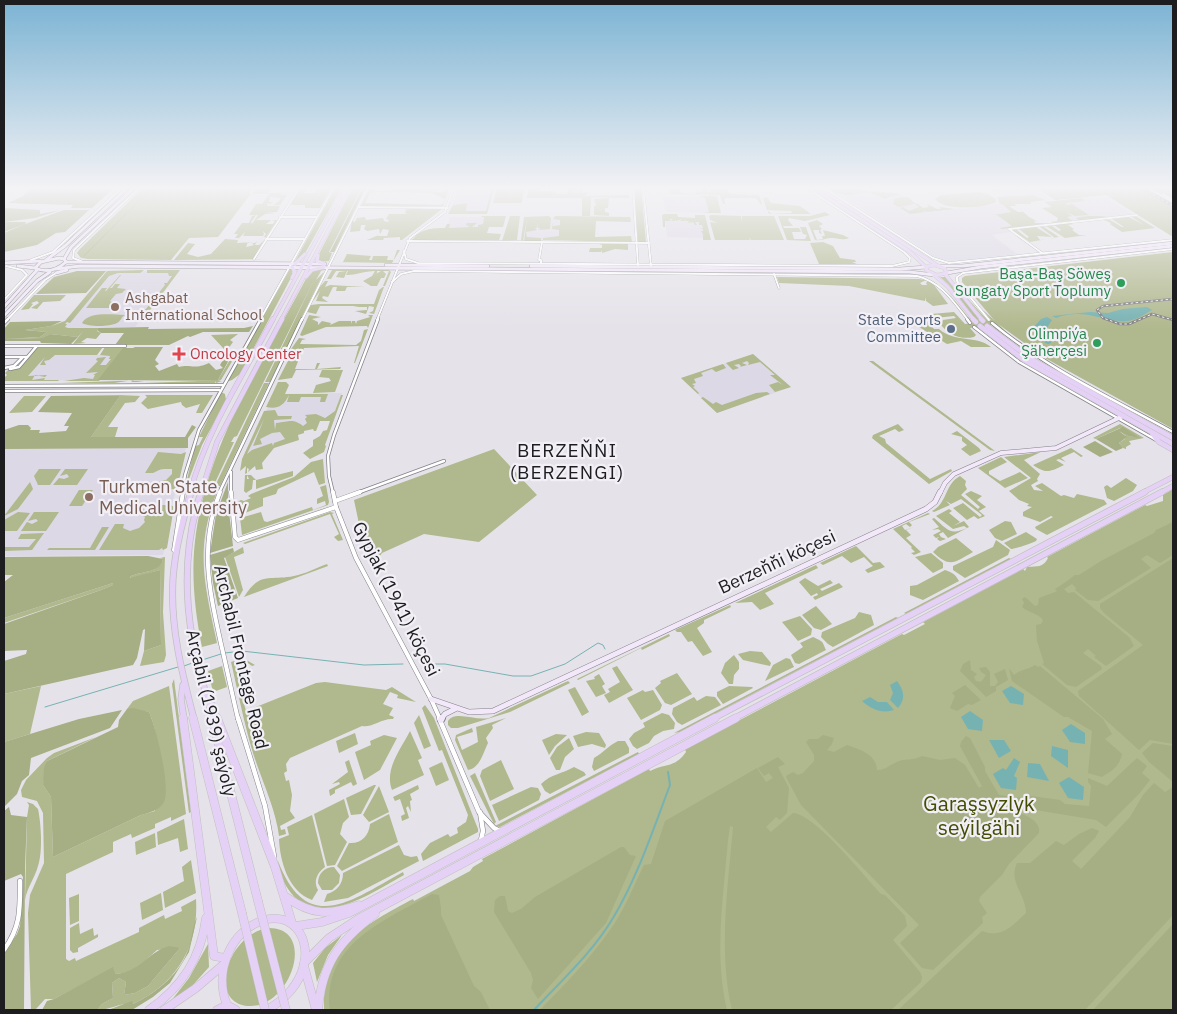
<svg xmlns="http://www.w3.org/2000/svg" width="1177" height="1014" font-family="'IBM Plex Sans',sans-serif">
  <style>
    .built { fill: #dcd8e5 }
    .green { fill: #b0b88d; fill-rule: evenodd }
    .forest { fill: #a6ae83 }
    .water { fill: #77b2b3 }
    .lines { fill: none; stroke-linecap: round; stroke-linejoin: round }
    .stream-far1 { stroke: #77b2b3; stroke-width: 1 }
    .stream { stroke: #77b2b3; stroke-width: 2 }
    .street-tunnel { stroke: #bdbbc1; stroke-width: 2.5; stroke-dasharray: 2.5 1; stroke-linecap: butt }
    .street-far3-casing { stroke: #848288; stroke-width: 2.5 }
    .street-far2-casing { stroke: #848288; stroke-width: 4 }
    .street-far1-casing { stroke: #848288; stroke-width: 5 }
    .street-casing { stroke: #848288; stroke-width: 5.5 }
    .secondary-far3-casing { stroke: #848288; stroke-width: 4 }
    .secondary-far2-casing { stroke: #848288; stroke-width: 5 }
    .secondary-far1-casing { stroke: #848288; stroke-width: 6 }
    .secondary-casing { stroke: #848288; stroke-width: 8 }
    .primary-far3-casing { stroke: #c0c0c0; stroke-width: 4 }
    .primary-far2-casing { stroke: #c0c0c0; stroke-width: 5.5 }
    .primary-far1-casing { stroke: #c0c0c0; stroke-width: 7 }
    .primary-casing { stroke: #c0c0c0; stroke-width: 9 }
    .street-far3 { stroke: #fff; stroke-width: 2 }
    .street-far2 { stroke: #fff; stroke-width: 2.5 }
    .street-far1 { stroke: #fff; stroke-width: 4 }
    .street { stroke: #fff; stroke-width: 4.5 }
    .secondary-far3 { stroke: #f2e8fa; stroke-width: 3 }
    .secondary-far2 { stroke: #f2e8fa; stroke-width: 4 }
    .secondary-far1 { stroke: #f2e8fa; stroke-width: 5 }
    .secondary { stroke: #f2e8fa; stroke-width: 6 }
    .primary-far3 { stroke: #e5d1f6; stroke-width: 3 }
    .primary-far2 { stroke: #e5d1f6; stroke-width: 4.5 }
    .primary-far1 { stroke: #e5d1f6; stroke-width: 5.5 }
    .primary { stroke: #e5d1f6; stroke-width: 8 }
    .rail-casing { stroke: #828185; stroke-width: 2.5 }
    .rail { stroke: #f2f0f6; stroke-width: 1; stroke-dasharray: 2.5; stroke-linecap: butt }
    .primary-bridge-casing { stroke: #c0c0c0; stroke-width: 9; stroke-linecap: butt }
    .primary-bridge { stroke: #e5d1f6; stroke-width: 8 }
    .leisure-dot { fill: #2e9e5b; stroke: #f2f0f6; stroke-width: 2 }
    .education-dot { fill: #8d6e63; stroke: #f2f0f6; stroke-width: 2 }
    .service-dot { fill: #5c6f8a; stroke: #f2f0f6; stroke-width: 2 }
    .health-dot { fill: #e0444e; stroke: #f2f0f6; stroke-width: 2 }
    .labels { text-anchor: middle; stroke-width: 4.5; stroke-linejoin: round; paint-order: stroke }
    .far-leisure-label { font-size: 15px; fill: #27864d; stroke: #f2f0f6; text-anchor: end }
    .far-education-label { font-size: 15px; fill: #785e54; stroke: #f2f0f6; text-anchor: start }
    .far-service-label { font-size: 15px; fill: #4e5e75; stroke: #f2f0f6; text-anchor: end }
    .far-health-label { font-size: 15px; fill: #be3a42; stroke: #f2f0f6; text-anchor: start }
    .education-label { font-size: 18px; fill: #785e54; stroke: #f2f0f6; text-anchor: start }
    .street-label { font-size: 18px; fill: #1d1d1f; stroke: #f2f0f6 }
    .neighbourhood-label { font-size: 19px; letter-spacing: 1px; fill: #1d1d1f; stroke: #f2f0f6 }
    .near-park-label { font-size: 21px; fill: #444d01; stroke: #f2f0f6 }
  </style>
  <rect width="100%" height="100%" fill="#e5e3e9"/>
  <g class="built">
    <path d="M 458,187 L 491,187 L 486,211 L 451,211 Z"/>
    <path d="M 1002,187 L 1032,187 L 1051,200 L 1012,203 L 990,188 Z"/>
    <path d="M 849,191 L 896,193 L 929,212 L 1002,204 L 1031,225 L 1005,228 L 1011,232 L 992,235 L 1018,255 L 959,261 L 946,260 L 935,257 L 836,192 Z"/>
    <path d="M 663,197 L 716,197 L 719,213 L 666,212 Z"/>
    <path d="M 1104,197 L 1133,214 L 1073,221 L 1046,202 Z"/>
    <path d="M 450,217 L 484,217 L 482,227 L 447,228 Z"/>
    <path d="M 665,218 L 703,219 L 707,238 L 667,237 Z"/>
    <path d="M 527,219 L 560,219 L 559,240 L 524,240 Z"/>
    <path d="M 112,271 L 178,271 L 135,327 L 61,328 Z"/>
    <path d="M 753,354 L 791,387 L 717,413 L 681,378 Z"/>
    <path d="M 33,355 L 118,355 L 98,380 L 10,381 Z"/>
    <path d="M 342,393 L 335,411 L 324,418 L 278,445 L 245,455 L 274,394 Z"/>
    <path d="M 186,448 L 172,505 L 163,555 L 4,556 L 4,449 Z"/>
  </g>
  <g class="green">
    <path d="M 144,187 L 256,187 L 218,237 L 189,238 L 171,260 L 88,259 L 81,258 L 77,253 L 80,249 Z"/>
    <path d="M 301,187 L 308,187 L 304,193 L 314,193 L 316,191 L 316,187 L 326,187 L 324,187 L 325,189 L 332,187 L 320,208 L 305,208 L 305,205 L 292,205 L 291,204 L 286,211 Z"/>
    <path d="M 336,187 L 342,187 L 303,257 L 294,263 Z"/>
    <path d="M 353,187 L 362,187 L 329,252 L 332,253 L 329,261 L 320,262 L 317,258 Z"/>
    <path d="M 370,187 L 376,187 L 373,190 C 385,193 394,189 403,187 C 410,185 420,187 427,187 L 426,189 L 421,191 L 435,188 L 441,190 L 431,191 L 440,192 L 445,191 L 444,188 L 449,188 L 443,206 L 361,206 ZM 373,192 L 431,193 L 445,199 L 443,204 L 440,205 L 365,203 L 370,193 Z"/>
    <path d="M 497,187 L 509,187 L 509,198 L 510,187 L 524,187 L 522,202 L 521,203 L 493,203 Z"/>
    <path d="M 528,187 L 540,188 L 539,191 L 551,191 L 552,194 L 553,191 L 556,192 L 556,194 L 567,194 L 569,187 L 578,187 L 577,191 L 570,192 L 578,193 L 582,187 L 582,193 L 587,192 L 587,189 L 583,189 L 588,189 L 587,195 L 583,196 L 629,195 L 629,198 L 591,197 L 590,216 L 582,216 L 582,198 L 527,198 Z"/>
    <path d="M 634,187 L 641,187 L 646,242 L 638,242 Z"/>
    <path d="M 669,187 L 680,187 L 681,193 L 696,194 L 696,191 L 693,191 L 702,192 L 701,187 L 708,187 L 708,192 L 710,192 L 710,187 L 727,187 L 729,193 L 731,194 L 759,195 L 762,204 L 760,204 L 758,200 L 755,198 L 727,198 L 724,199 L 725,204 L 723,204 L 720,195 L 670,194 Z"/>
    <path d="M 827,187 L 859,187 L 862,191 L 896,193 L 901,195 L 891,196 L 885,199 C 861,185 854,201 835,192 L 841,197 Z"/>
    <path d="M 1035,187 L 1173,187 L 1173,237 L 1106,195 L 1055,200 Z"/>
    <path d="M 256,188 L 271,188 L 268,193 L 294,193 L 277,194 L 287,195 L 280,205 L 274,205 L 282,198 L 270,197 L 269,202 L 273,202 L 270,204 L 268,203 L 266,208 L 267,206 L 280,206 L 277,212 L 265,212 L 276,213 L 265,214 L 256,220 L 271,220 L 266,224 L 273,224 L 275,221 L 272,220 L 277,220 L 266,237 L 264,237 L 266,234 L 263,231 L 264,234 L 263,236 L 243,236 L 245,232 L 239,238 L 235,238 L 238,234 L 234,234 L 242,223 L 249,223 L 252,216 L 256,215 L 251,222 L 252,224 L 258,215 L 249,215 L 256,204 L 262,204 L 269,194 L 252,194 Z"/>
    <path d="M 491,189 L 494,189 L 487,214 L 448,214 L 453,205 L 467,203 L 466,211 L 486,211 Z"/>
    <path d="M 978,192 L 988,194 L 996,199 L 996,202 C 985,208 943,211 935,199 L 941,195 Z"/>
    <path d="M 1033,195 L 1045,200 L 1031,202 L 1031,204 L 1014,204 L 1017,206 L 1009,206 L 1018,212 L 1023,212 L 1019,208 L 1029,217 L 1038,222 L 1034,221 L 1035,223 L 1050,223 L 1002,229 L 1000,228 L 1012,226 L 997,215 L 993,215 L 1011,212 L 1002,204 L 957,208 L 1000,204 L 997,197 Z"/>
    <path d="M 699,196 L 717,196 L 721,213 L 702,213 L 709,212 L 705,198 Z"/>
    <path d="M 767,197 L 771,203 L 800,206 L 811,214 L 771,214 L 768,213 L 768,211 L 772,214 L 792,213 L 791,211 L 767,210 L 763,198 Z"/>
    <path d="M 908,197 L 916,204 L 926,203 L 918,204 L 923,208 L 929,207 L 927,204 L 937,209 L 941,209 L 939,207 L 955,209 L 927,212 L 922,210 L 925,212 L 910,214 L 900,208 L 903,207 L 909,211 L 919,207 L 914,204 L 899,207 L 893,204 L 894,199 L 901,197 Z"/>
    <path d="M 609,198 L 608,208 L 605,208 L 605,212 L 609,213 L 609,216 L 594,215 L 594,206 L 596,206 L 594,199 Z"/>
    <path d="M 1082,198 L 1084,199 L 1082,200 L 1087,201 L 1065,203 L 1068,205 L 1072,204 L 1089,215 L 1075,216 L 1066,212 L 1072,216 L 1067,217 L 1073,221 L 1078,220 L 1076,218 C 1086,215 1102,216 1112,217 L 1052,223 L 1051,222 L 1057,221 L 1058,218 L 1037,205 L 1042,208 L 1052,207 L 1044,202 L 1034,203 Z"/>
    <path d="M 408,208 L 442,209 L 402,240 L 400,240 L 400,237 L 384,238 L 383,240 L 367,240 L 381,234 L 377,236 L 387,236 L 389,230 L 383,229 L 380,234 L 379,229 L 367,231 L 364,229 L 366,225 L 361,225 L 360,231 L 350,232 L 352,221 L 355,222 L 357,218 L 365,217 L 366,220 L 383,218 L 384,221 L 388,222 L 389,220 L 386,219 L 389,214 L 408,214 L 404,213 L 406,212 L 405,210 L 409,210 L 405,209 Z"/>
    <path d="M 825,212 L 830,215 L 805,221 L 789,218 L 788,220 L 793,226 L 783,226 L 784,228 L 799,228 L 801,232 L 792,232 L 794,239 L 805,239 L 807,235 L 803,234 L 800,227 L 806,227 L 811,241 L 787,240 L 778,216 L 810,216 Z"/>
    <path d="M 664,214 L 677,214 L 678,217 L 695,218 L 695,215 L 691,215 L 705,215 L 711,240 L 703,240 L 703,234 L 701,231 L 703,231 L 703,229 L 700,228 L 703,228 L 702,225 L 699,225 L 699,222 L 695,222 L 697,225 L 695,225 L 693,222 L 688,223 L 689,221 L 685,221 L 686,219 L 684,221 L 680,221 L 682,219 L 676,221 L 675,219 L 675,221 L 671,221 L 673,219 L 669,219 L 671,221 L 665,221 L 665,227 L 663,227 L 662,215 Z"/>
    <path d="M 711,215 L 741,216 L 742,222 L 742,216 L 774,216 L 784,240 L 751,240 L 749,237 L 750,240 L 715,240 L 710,222 L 718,223 L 710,220 L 709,216 Z"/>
    <path d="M 482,216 L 506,216 L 503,227 L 489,227 L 487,233 L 501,234 L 499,240 L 412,240 L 417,235 L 411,240 C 422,229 430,228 445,228 L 447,224 L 450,224 L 449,228 L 470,227 L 466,225 L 467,223 L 477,223 L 472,227 L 478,227 L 478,225 L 483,224 L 484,217 L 481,217 Z"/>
    <path d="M 510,216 L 520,216 L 517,240 L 502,241 Z"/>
    <path d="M 549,216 L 551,218 L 550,229 L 538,230 L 541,228 L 538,228 L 538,223 L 537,228 L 535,228 L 537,230 L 526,232 L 527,237 L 541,238 L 541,241 L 524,241 L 527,219 L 523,241 L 521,240 L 524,217 Z"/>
    <path d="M 555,216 L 630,217 L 631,222 L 596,221 L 595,237 L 631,236 L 632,242 L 543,240 L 543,238 L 559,236 L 559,230 L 552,229 L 553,222 L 553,226 L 560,225 L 560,220 L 553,219 Z"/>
    <path d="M 1129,217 L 1144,225 L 1132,217 L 1137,217 L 1155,228 L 1122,232 L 1110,224 L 1111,223 L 1104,220 L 1110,220 L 1122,227 L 1124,227 L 1112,219 Z"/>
    <path d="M 817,220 L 823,224 L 819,226 L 822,229 L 820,230 L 822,234 L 819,233 L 819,230 L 813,230 L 817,240 L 823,239 L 822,236 L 825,236 L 823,230 L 843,235 L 849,238 C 842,241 839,238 832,238 C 825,238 823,241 815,240 L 808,223 Z"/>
    <path d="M 1071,223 L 1073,224 L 1068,225 L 1074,229 L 1072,230 L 1079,235 L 1087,235 L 1065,238 L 1046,226 L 1052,226 L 1059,231 L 1061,230 L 1054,225 Z"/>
    <path d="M 1036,227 L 1052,237 L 1037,236 L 1040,240 L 1055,238 L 1040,227 L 1044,227 L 1059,237 L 1030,242 L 1012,230 L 1017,230 L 1027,238 L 1029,237 L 1019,229 Z"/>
    <path d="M 225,239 L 238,240 L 237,243 L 254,242 L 257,239 L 254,242 L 248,242 L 246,247 L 254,245 L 252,243 L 255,243 L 257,241 L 255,245 L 259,245 L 264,240 L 253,259 L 268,259 L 174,260 L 188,243 L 195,244 L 187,254 L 198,257 L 211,254 Z"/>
    <path d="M 823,242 L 833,246 L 840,258 L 855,260 L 856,262 L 852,262 L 857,264 L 819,264 L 810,243 Z"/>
    <path d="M 599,244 L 628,244 L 628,250 L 615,249 L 602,253 L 602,250 L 601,252 L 589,252 L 590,248 L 602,248 L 602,245 Z"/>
    <path d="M 397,250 L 400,250 L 392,263 L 336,262 L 343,262 L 347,254 L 371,256 L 369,260 L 372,260 L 373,256 L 371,256 L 388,256 L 387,260 L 393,260 L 393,262 Z"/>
    <path d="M 1173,252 L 1173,429 L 1045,358 L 998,324 L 1013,338 L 993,325 L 1006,338 L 991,325 L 978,327 L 993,341 L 976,327 L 970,328 L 976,335 L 974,337 C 961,340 949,335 941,325 L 943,320 L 956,318 L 954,316 L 925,319 L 934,329 L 939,329 C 955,343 976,335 991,347 L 971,347 L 961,341 L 947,344 L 919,327 L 914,326 L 931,314 L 954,312 L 965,324 L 971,323 L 948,292 L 973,323 L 978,322 L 949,285 L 940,277 L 946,277 L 981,322 L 986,321 L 961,291 L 988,321 L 991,320 L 983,310 L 994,320 L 962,282 L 962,278 L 965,276 Z"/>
    <path d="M 290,269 L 292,270 L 292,276 L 240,374 L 232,380 L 226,382 Z"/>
    <path d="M 317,269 L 324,271 L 321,271 L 316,280 L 324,272 L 270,382 L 265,382 L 314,280 L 237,436 L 234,437 L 231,442 L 234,442 L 213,487 L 219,487 C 194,547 204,582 217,643 L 202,647 C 195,612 191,576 195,541 C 206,444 265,358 309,273 Z"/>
    <path d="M 144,270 L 140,273 L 118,273 L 109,276 L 70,323 L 67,322 L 65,324 L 67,324 L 65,327 L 68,328 L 98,328 L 97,331 L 101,333 L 96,339 L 87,338 L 81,342 L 86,343 L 73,344 L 84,330 L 78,337 L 50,334 L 44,338 L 4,339 L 40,337 L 47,332 L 25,330 L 51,326 L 65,321 L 107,271 Z"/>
    <path d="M 147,270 L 180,270 L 150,310 L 141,317 L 145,311 L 140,312 L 146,309 L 165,285 L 164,283 L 167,283 L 172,276 L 169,276 L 168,273 L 147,273 Z"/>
    <path d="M 332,270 L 389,270 L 391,272 L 385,286 L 383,286 L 389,271 L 383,271 L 386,274 L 384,278 L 381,278 L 377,286 L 371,286 L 363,281 L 381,271 L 377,271 L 377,273 L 372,276 L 375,271 C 364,271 357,275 346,275 L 348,271 L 347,271 L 344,278 L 336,277 L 339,272 L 346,271 L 336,271 L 331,279 L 327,279 Z"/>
    <path d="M 120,275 L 139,275 L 121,275 L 110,288 L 112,288 L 115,284 L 120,284 L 117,288 L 126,289 L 122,293 L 116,294 L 110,301 L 112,302 L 110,305 L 115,306 L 113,308 L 86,308 L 102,288 L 107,288 L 105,291 L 106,291 Z"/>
    <path d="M 777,277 L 919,279 L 926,280 L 920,283 L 922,285 L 927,285 L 926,283 L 928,281 L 934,285 L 948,304 L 933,306 L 926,301 L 925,297 L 925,301 L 849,286 L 779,283 Z"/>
    <path d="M 325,281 L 328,281 L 325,287 L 330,285 L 365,287 L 347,287 L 345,291 L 336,291 L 337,287 L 333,287 L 328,297 L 323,296 L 322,298 L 328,302 L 316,301 L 320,291 L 313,301 L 318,289 Z"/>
    <path d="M 383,287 L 384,287 L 374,314 L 369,313 L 373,311 L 374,307 L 369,306 L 366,314 L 355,311 L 367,310 L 367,307 L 353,307 L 359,306 L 320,306 L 316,314 L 307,312 L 311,305 L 319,304 L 374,304 L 379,290 Z"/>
    <path d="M 34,295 L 66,295 L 60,301 L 43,302 L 37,309 L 31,308 L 39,303 L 37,301 L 31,303 L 33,304 L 29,309 L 21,310 Z"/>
    <path d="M 125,315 C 121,317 122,320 117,323 C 109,327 89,327 82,323 C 89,311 113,315 125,315 Z"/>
    <path d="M 309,315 L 321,317 L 312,319 L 318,322 L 318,325 L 322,321 L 331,323 L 330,325 L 339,321 L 351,321 L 351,324 L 352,321 L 355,321 L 356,324 L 357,321 L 370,317 L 368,315 L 373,315 L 368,328 L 367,326 L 326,327 L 302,336 L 300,335 Z"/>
    <path d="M 368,329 L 355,363 L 354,363 L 359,346 L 304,348 L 300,357 L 293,357 L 294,355 L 286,356 L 299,338 L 306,339 L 302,340 L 300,344 L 356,345 L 361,341 L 364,330 Z"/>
    <path d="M 238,334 L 230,340 L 233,342 L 228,349 L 224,349 L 211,335 Z"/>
    <path d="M 38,347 L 43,348 L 103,347 L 97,355 L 55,355 L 49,360 L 44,361 L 46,365 L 40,365 L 45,357 L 28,376 L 47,375 L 45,377 L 35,375 L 32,380 L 45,378 L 44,380 L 59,380 L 58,381 L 4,381 L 4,378 L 7,375 L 5,373 L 8,370 L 19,368 Z"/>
    <path d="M 105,347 L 125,347 L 99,381 L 218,380 L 231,358 L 234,358 L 221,380 L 218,381 L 222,381 L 216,383 L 216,381 L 215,383 L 144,383 L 200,381 L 137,381 L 144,382 L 131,382 L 134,380 L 114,383 L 61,383 L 118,381 L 64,381 L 84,378 L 93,379 L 95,375 L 93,375 L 98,372 L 86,373 L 98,361 L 96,360 L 97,358 L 106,357 L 100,365 L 106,365 L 111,359 L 109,359 L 110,356 L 100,355 Z"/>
    <path d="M 753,354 L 791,387 L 775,392 L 769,385 L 778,382 L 783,385 L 770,375 L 775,375 L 760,362 L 748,365 L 749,363 L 747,361 L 742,363 L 747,365 L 740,367 L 741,366 L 739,364 L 734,365 L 739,368 L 733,370 L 726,363 Z"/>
    <path d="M 289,359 L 299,359 L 295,369 L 315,369 L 317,363 L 320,363 L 317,369 L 341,367 L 340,369 L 296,370 L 292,378 L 278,380 Z"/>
    <path d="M 869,361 L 873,361 L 995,451 L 990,450 Z"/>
    <path d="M 723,364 L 726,368 L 716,372 L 712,369 L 701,373 L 703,376 L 694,379 L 696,383 L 692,384 L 695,386 L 693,387 L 699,393 L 698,394 L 681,378 Z"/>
    <path d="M 322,370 L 343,370 L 335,392 L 313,393 L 316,385 L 331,381 L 329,378 L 319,377 Z"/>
    <path d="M 278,382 L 286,382 L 289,385 L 285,394 L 328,394 L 325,402 L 320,402 L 321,397 L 301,397 L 299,402 L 287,402 L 289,395 C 283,407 277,409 266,407 Z"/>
    <path d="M 264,383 L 269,383 L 220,486 L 215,486 Z"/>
    <path d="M 221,392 L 225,394 L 226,400 L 202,445 L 184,492 L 195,446 L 199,445 L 203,437 L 199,437 Z"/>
    <path d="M 767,392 L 770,394 L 717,413 L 701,398 L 703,397 L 713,404 L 716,402 L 722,405 L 756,393 Z"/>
    <path d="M 145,395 L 213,395 L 202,413 L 196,413 L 200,404 L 186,408 L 182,405 L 181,402 L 148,409 L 141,403 L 147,397 Z"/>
    <path d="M 341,395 L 343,395 L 325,445 L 326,446 L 324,452 L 310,459 L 303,453 L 313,446 L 313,440 L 320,436 L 323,431 L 327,430 L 330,421 L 320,421 L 316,431 L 314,431 L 313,429 L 304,431 L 304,433 L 298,435 L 299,440 L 274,448 L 262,463 L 263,469 L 256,470 L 255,466 L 248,472 L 249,469 L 247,468 L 247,473 L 245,474 L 246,466 L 240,471 L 242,459 L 264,411 L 275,410 L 278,416 L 292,416 L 291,419 L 274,420 L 275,430 L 276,423 C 290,422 292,418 303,426 L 307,423 L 305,419 L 307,417 L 305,415 L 316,414 L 325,418 L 335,411 ZM 264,419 L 253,446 L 262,444 L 260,439 L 272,433 L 280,432 L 285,439 L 274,443 L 273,446 L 272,443 L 252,450 L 247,454 Z"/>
    <path d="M 24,396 L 46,396 L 32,412 L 9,413 Z"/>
    <path d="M 120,396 L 140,396 L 135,402 L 125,403 L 108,427 L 118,427 L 115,437 L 91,437 Z"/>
    <path d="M 898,424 L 904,430 L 899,432 L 895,429 L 879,436 L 885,439 L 886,443 L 930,479 L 951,469 L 952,471 L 929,484 L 872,438 L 873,435 Z"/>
    <path d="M 1120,424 L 1144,438 L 1129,441 L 1131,444 L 1126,447 L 1126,449 L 1123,448 L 1119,443 L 1125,439 L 1126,436 L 1119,430 L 1128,436 L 1138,437 L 1120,428 L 1096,439 L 1093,438 Z"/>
    <path d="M 957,431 L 979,448 L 981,451 L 970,456 L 961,449 L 967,445 L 962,441 L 962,437 L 951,434 Z"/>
    <path d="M 1071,448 L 1083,456 L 1081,457 L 1074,452 L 1061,458 L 1066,462 L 1059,459 L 1056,460 L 1064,465 C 1050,472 1046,474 1033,465 Z"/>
    <path d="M 494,449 L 537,495 L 479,542 L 424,534 L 382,553 L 375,563 L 366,557 L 354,500 Z"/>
    <path d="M 158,452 L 181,454 L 186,452 L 177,489 L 155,490 L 160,481 L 166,480 L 172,474 L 172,469 C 162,469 162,468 153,473 L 145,473 Z"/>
    <path d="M 1041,452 L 1024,460 L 1040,474 L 1037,479 L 1038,481 L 1031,485 L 1034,490 L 1043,491 L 1035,486 L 1042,483 L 1061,496 L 1064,495 L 1074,498 L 1077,494 L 1104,500 L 1107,504 L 1047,535 L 1036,529 L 1035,527 L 1053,517 L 1051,516 L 1040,522 L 1023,516 L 1023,512 L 1032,507 L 1027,506 L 1029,504 L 1019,500 L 1009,491 L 1031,478 L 1004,457 Z"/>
    <path d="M 1001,457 L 1007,462 L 989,471 L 989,474 L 1000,481 L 1020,472 L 1028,478 L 1005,488 L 978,468 Z"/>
    <path d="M 323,459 L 325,483 L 319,485 L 314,472 L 278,489 L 276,494 L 263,498 L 263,506 L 240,515 L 237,502 L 241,500 L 244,501 L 251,498 L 248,496 L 251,494 L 294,477 L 311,462 Z"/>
    <path d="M 39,469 L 61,469 L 50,485 L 38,485 L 34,476 Z"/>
    <path d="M 65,469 L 88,469 L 77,485 L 53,485 L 59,478 L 64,479 L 69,477 L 67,474 L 60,476 Z"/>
    <path d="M 293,471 L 293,476 L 256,489 L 256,480 L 253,480 L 252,489 L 246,493 L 244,491 L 245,475 L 247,475 L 247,479 L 249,479 L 247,475 L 251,475 L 256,480 Z"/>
    <path d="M 960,476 L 966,481 L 965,485 L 967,489 L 961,495 L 978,509 L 980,507 L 965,494 L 971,491 L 982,496 L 977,500 L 986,507 L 979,511 L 985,516 L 978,519 L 974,516 L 967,520 L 953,508 L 963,503 L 980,517 L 982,515 L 961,499 L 951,504 L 946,501 L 950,505 L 934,512 L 932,511 C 948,503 944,485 960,476 Z"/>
    <path d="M 1126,478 L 1137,485 L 1133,491 L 1114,501 L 1107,498 L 1104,487 L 1107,485 L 1111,488 Z"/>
    <path d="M 30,482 L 33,489 L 18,509 L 4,516 Z"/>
    <path d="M 326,485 L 329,502 L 328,505 L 242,535 L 240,518 L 261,512 L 264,521 L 267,522 L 312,507 L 313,510 L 326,505 L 325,501 L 317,504 L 317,499 L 323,496 L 320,487 Z"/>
    <path d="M 1173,489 L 1173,1010 L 324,1010 C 322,947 364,925 413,899 L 414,901 L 470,871 L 473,867 L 483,861 L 482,859 L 649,769 L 650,771 C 666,763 675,768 686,752 L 685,749 L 902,634 L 904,635 L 925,624 L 923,622 L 1023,569 L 1025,571 L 1027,567 C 1037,566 1043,568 1048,558 L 1047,557 L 1145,505 L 1147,506 L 1163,501 L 1163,495 Z"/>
    <path d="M 79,490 L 93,490 L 82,506 L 69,506 Z"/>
    <path d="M 146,505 L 171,505 L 174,507 L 167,548 L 163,550 L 162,548 L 159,550 L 99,550 L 115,524 L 124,524 L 123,528 L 130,531 L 139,528 L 145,522 L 144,520 L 145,517 L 140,515 Z"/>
    <path d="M 949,509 L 952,511 L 949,513 L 960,522 L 953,526 L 964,521 L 969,527 L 948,538 L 943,532 L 939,534 L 941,537 L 946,539 L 940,541 L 937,539 L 939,537 L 936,538 L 933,535 L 941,531 L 938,529 L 932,530 L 939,527 L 932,519 L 934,518 C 947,529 950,536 967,528 L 964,526 L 953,529 L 936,516 Z"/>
    <path d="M 18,512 L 30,513 L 17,531 L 4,531 L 4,520 Z"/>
    <path d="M 34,512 L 59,512 L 46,531 L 21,531 L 27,522 L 32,524 L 38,521 L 36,519 L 28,521 Z"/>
    <path d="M 330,512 L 334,513 L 332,514 L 343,540 L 338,541 L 334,537 L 339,534 L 330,514 L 245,544 L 243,543 Z"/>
    <path d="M 928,513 L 930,514 L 909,522 L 912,525 L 910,527 L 906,524 L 902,526 L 905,530 L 914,527 L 906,530 L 911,535 L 906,538 L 921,552 L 914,555 L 911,553 L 915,552 L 911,548 L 912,547 L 893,529 Z"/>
    <path d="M 1005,521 L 1011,522 L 1017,534 L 1002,541 L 995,538 L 989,530 Z"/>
    <path d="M 102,527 L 109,527 L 95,550 L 47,550 L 49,548 L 90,548 Z"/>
    <path d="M 1026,532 L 1037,539 L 1036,541 C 1032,543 1015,549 1011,549 L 1004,543 Z"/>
    <path d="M 44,533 L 32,550 L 4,551 L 5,547 L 29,547 L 36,539 L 18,539 L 21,534 Z"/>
    <path d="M 956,538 L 973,552 C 954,563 950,568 933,552 L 938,547 Z"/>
    <path d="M 996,540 L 1010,550 L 1008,555 L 965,578 L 953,570 L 953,566 L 993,547 Z"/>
    <path d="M 856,546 L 873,563 L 880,562 L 885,567 L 868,573 L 865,570 L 873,566 L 864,557 L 851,563 L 842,556 L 823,565 L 820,563 Z"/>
    <path d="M 243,547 L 244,553 L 234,557 L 243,590 L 239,597 L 225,557 Z"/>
    <path d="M 931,553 L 943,563 L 943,568 L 933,573 L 915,557 Z"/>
    <path d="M 165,557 L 163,612 L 166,655 L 164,662 L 140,666 L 144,651 L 161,645 L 160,570 L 130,579 L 131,576 C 142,571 160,573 163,559 L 160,558 Z"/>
    <path d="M 1009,558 L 1011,559 L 906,614 L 904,613 Z"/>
    <path d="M 327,564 L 328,566 L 244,597 C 260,571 269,581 294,576 C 305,574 316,568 327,564 Z"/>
    <path d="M 816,565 L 818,568 L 765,593 L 774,604 L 760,610 L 752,602 L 735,603 Z"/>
    <path d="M 945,570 C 953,573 955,574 959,581 L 923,600 L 910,595 L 910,586 L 917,585 Z"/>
    <path d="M 805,578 L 818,586 L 830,580 L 833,583 L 820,589 L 822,591 L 839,583 L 843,587 L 815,600 L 813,597 L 818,595 L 817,593 L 811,596 L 799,582 Z"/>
    <path d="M 113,583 L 113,585 L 101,590 L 4,623 L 4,618 Z"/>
    <path d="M 730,605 L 731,607 L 704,620 L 704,623 L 697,628 L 712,652 L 703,656 L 692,641 L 688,642 L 681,632 L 677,632 L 675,630 Z"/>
    <path d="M 816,606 L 832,624 L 821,630 L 814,628 L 802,615 Z"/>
    <path d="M 859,612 L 871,615 L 874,625 L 833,647 L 828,644 L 821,637 L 822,632 L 855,618 Z"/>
    <path d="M 800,616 L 812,629 L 811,635 L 798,641 L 782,622 Z"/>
    <path d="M 896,617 L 898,618 L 680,732 L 674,733 Z"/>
    <path d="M 669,634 L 670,636 L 642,650 L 641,648 L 578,680 L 577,679 Z"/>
    <path d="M 813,637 C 824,642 822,641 826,650 L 799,664 L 795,663 L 791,655 L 803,647 L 800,643 Z"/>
    <path d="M 750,651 L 762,652 L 771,663 L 770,666 L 743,660 L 738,654 Z"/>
    <path d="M 734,655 L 739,662 L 739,669 L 734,675 L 733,684 L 729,684 L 721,673 L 725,663 Z"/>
    <path d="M 243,658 L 255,665 L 252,666 L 245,661 L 235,663 C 240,679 241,695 246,711 L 316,683 L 325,682 L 386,690 L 392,687 L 416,702 L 397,698 L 398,695 L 390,692 L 383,704 L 393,708 L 389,715 L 394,717 L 393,719 C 382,718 372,728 362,726 L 290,758 L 286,764 L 287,771 L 284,773 L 286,781 L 289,780 L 292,795 L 290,811 L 295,818 L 280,826 L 281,830 L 285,829 L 286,834 L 279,836 C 276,810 262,781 253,753 C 244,723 238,692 231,662 Z"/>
    <path d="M 786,658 L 790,659 L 794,667 L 765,681 L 773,665 Z"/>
    <path d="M 222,666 L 227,687 L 213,692 L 208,671 Z"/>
    <path d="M 617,666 L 633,690 L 609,703 L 604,695 L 610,692 L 608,689 L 620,682 L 612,668 Z"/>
    <path d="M 677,673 L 692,694 L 671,705 L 665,703 L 655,688 L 661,683 L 660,681 Z"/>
    <path d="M 599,674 L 605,684 L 602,686 L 606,693 L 596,697 L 586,681 L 595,679 L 594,677 Z"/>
    <path d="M 174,679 L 191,812 L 189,813 L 172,684 Z"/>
    <path d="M 568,681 L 570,683 L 510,712 L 458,728 L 451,728 L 448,725 L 448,721 C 455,710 475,721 489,718 Z"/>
    <path d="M 41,686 L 30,734 L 4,742 L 4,694 Z"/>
    <path d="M 169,686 L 186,814 L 171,821 L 171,817 L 155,824 L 155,828 L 132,838 L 131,834 L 113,842 L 113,852 L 66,874 L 66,959 L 69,961 L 75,958 L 76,961 L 139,932 L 139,928 L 164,915 L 165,919 L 182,911 L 181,907 L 196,899 C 199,946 177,983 133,1004 C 120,1002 111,1010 97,1010 L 102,1004 L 113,998 L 112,983 L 119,978 L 126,982 L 124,995 L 135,993 L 148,986 L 180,948 L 157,950 L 138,967 L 129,972 L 116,974 L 113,968 L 54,999 L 45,999 L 36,1009 L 31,1010 L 28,913 L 30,895 L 44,863 L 43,813 L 37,801 L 22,797 L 21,790 L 26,780 L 47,758 L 54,753 L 96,737 L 47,761 L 43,785 L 51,797 L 53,857 L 141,815 L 155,811 C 156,778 163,743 149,712 L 127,709 L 133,701 Z"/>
    <path d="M 729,686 L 752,687 L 753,688 L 723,704 L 717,696 L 717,692 Z"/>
    <path d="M 575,687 L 589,712 L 582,716 L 568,690 Z"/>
    <path d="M 643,690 L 645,692 L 653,690 L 662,705 L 660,710 L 641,720 L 627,698 Z"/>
    <path d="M 706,696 L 715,697 L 721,705 L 682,725 L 677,722 L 672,714 L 673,708 L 694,697 L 697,701 Z"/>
    <path d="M 425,705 L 434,718 L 478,829 L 478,832 L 423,861 L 421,854 L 430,843 L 448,834 L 450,837 L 458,833 L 457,828 L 466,822 L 468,815 L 442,750 L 439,751 L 422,708 Z"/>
    <path d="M 662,713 L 669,715 L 675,723 L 674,729 L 663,731 L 654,736 L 649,743 L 637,749 L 633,746 L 629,739 L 634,733 L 645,727 L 643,723 Z"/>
    <path d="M 419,715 L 431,746 L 424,749 L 414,723 Z"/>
    <path d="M 506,718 L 492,725 L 493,728 L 486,738 L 488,743 C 483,753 480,768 468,770 L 455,740 L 456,735 L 472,728 L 473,732 L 457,737 L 462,750 L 478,742 L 476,727 Z"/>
    <path d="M 410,731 L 422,758 L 418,760 L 424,775 L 392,790 C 384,769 401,749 410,731 Z"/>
    <path d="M 586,732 L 599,733 L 606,745 L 605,748 L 592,744 L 578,747 L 573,736 Z"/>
    <path d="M 355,733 L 358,744 L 339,753 L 336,741 Z"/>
    <path d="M 556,734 L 567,735 L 555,746 L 549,755 L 542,740 Z"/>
    <path d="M 384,735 L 397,738 L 380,770 L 364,780 L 355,752 L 371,745 L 370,741 Z"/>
    <path d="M 569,738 L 574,749 L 565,757 L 560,770 L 556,770 L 550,758 L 557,747 Z"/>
    <path d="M 618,741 L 625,741 L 629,748 L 629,753 L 594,771 L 592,767 L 594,758 C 603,753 608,746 618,741 Z"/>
    <path d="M 638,752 L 639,754 L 500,827 L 495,826 Z"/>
    <path d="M 349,760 L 357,784 L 353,786 L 351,782 L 335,790 L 335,793 L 330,796 L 329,790 L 340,784 L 339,782 L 332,784 L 348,772 L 345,762 Z"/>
    <path d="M 501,760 L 514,789 L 490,801 L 480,776 L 482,770 Z"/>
    <path d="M 442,762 L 449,780 L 436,786 L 429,768 Z"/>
    <path d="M 574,767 L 584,772 L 586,775 L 550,794 L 545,791 L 541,784 C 551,774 562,774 574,767 Z"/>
    <path d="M 475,773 L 496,822 L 494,824 L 470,776 Z"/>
    <path d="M 374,785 L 376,785 L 361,814 L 351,815 L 346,798 Z"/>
    <path d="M 418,785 L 419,789 L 410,794 L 412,800 L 410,801 L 411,812 L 408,806 L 406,808 L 409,818 L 402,821 L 401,816 L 405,814 L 400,799 L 395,801 L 393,797 Z"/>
    <path d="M 379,786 L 389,812 L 369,822 L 363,815 Z"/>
    <path d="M 531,787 L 538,788 L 541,794 L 539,800 L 499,821 L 492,805 Z"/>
    <path d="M 344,799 L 349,817 L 343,823 L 340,834 L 347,842 L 335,865 L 327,866 L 314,814 Z"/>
    <path d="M 27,802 L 33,804 L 38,809 C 41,823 43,852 38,866 C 35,878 27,887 25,900 L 27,817 L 29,805 Z"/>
    <path d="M 389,814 L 398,842 L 342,871 L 337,866 L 349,843 C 361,844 369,836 370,824 Z"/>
    <path d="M 312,815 L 325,867 C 317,873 313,881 318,890 L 312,900 C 288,891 280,861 279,839 L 289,835 L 287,827 Z"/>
    <path d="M 184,819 L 188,849 L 180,852 L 178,838 L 158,845 L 157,832 Z"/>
    <path d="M 155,833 L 156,847 L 136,855 L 135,842 Z"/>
    <path d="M 399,845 L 404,855 L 411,857 L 417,856 L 419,861 L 348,898 L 324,902 L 327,894 C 337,891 343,884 343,873 Z"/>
    <path d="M 191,860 L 196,893 L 165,908 L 163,892 L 184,881 L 182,867 Z"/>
    <path d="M 278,861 C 307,937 352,900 403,872 L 404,875 C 374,891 321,930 291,893 C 284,884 279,873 278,861 Z"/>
    <path d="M 334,867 L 340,875 L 339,883 L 332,890 L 322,890 L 318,883 C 318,874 324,867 334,867 Z"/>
    <path d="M 161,893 L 163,910 L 142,920 L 140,903 Z"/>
    <path d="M 79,894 L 79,921 L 70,925 L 69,898 Z"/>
    <path d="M 79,923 L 80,934 L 93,928 L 94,936 L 98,934 L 98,937 L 78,948 L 78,952 L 73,953 L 70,950 L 70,928 Z"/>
    <path d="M 267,928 C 318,926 291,1007 250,1006 C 207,1005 226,936 267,928 Z"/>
    <path d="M 342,935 L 328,955 L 317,982 L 313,963 L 325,948 Z"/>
    <path d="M 208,944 L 209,967 L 192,986 L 171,1001 L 189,978 Z"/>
  </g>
  <g class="forest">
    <path d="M 33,187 L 115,187 L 92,208 L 71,208 L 73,205 L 8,203 L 23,196 Z"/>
    <path d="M 363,187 L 366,187 L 334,252 L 330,252 Z"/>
    <path d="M 4,208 L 40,210 L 40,214 L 61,210 L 35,218 L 4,222 Z"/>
    <path d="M 64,210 L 89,210 L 65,232 L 56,233 L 37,245 L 4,252 L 4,233 L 25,224 L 4,232 L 4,222 L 26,222 L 25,224 Z"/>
    <path d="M 77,271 L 106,271 L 86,293 L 36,294 L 54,277 Z"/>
    <path d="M 62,321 L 51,326 L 25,330 L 47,332 L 40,337 L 5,339 L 43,338 L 50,334 L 78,337 L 71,344 L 41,343 L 40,341 L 4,341 L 4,329 L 10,322 Z"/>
    <path d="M 253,326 L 249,332 L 203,332 L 190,337 L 188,336 L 169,345 L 115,345 L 124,333 L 101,333 L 97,330 L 98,328 L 149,327 L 148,329 L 244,328 Z"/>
    <path d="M 135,347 L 163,347 L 155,360 L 159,364 L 155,366 L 159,371 L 177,364 L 179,367 C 191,364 194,370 209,363 L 216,370 L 223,368 L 220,365 L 224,358 L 230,358 L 218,380 L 98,380 L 123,348 L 133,348 Z"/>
    <path d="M 141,395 L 120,396 L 91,437 L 185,437 L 192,425 L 196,427 L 188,438 L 188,448 L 4,449 L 4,430 L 19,425 L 28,425 L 31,428 L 30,430 L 40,430 L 39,433 L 66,431 L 69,426 L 64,426 L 72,413 L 38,412 L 51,396 Z"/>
    <path d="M 1123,427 L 1140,438 L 1128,436 L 1119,431 L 1127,437 L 1119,443 L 1123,448 L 1116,451 L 1096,439 Z"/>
    <path d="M 1095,441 L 1113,452 L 1100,457 L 1083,447 Z"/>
    <path d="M 228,482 L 228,503 L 233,546 L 210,553 L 216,514 Z"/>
    <path d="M 1173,522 L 1173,555 L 1160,563 L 1147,555 L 1141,559 L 1151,568 L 1098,601 L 1088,600 L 1075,590 L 1076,588 L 1072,584 L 1064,589 L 1068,593 L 1074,592 L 1130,638 L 1134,646 L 1106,666 L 1094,657 L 1096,656 L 1088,649 L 1083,653 L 1101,666 L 1102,669 L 1076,687 L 1067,685 L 1042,664 L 1044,663 L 1037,641 L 1036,625 L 1041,624 L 1043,620 C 1038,613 1029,613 1022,607 L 1024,603 L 1022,599 L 1025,597 L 1035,606 L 1038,605 L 1039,598 L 1055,592 L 1057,591 L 1055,589 C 1062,585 1068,580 1075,575 L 1079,575 L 1101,561 L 1154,533 L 1156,530 Z"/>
    <path d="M 233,548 L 234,552 L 224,558 L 238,598 L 218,606 L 213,583 L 210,555 Z"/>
    <path d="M 148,556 L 163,559 C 161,573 142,571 131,576 L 130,578 L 160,570 L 161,645 L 144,651 L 145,629 L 143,630 L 137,658 L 133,665 L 4,694 L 4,661 L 26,654 L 27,650 L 4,651 L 4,624 L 101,590 L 113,585 L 113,583 L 4,618 L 4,582 L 13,575 L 4,575 L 4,557 Z"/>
    <path d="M 1173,558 L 1173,744 L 1150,740 L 1139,750 L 1079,696 L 1078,691 L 1143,645 L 1104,613 L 1100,608 L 1100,604 Z"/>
    <path d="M 970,660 L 971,670 L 977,674 L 974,677 L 976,681 L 981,682 L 986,675 L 981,672 L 979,668 L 986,667 L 990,672 L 990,686 L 995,686 L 998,682 L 994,674 L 1005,669 L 1008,680 L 996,687 L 996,691 L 986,697 L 960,671 L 963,664 Z"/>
    <path d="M 1035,665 L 1038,667 L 1040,666 L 1103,719 L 1112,734 L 1105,739 L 1122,754 C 1119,767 1113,770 1102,777 L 1088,773 L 1092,731 L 1068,717 L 1064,717 L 1012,681 L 1009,668 L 1014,675 C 1021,669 1028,670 1035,665 Z"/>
    <path d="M 965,685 L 981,700 L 972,705 L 968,704 L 957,711 L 950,708 L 955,696 L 952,693 Z"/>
    <path d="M 133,708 L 149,712 C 156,727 171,787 164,802 C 160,810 149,813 141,815 L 53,857 L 51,797 L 43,785 L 44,768 L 47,761 L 118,727 L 119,720 L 127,709 Z"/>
    <path d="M 122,710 L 110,728 L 31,758 L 29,775 L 22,781 L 17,794 L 4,807 L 4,742 L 79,719 Z"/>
    <path d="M 823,735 L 834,738 L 832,744 L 827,750 L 834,752 L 847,745 C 861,750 876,754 877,770 C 886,770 889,765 897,762 C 905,758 913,761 922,756 L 940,760 L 955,758 L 965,765 L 979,788 L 982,786 L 960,746 L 961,742 L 966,736 L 970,738 L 985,767 L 985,771 L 999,795 L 1023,798 L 1024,795 L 1060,800 L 1065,804 L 1089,806 L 1091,786 L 1088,782 L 1088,778 L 1107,786 L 1137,758 L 1147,766 L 1142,773 L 1150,780 L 1139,794 L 1106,827 L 1096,820 L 994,803 C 1005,811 1042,814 1039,833 L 1009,864 L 1002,875 L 980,897 L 979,901 L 987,913 L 982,917 L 983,923 L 933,970 L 922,968 L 900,943 L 919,925 L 801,805 L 787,779 L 786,776 L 793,772 L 798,775 L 803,773 L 814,761 L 814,755 L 806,742 L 809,739 L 818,739 Z"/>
    <path d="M 1153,743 L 1173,746 L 1173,782 L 1149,762 L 1142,753 Z"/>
    <path d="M 778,757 L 785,764 L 778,767 L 789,788 L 787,813 L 780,820 L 776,817 L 766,827 L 771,832 L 793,813 C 816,815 865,877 881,894 L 885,895 L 905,916 L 907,926 L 893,940 L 920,972 L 922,977 L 921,982 L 891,1010 L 732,1010 C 718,951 728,887 733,827 L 730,826 C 727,844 726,864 724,883 C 720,926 717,968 727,1010 L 542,1010 L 541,1009 C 565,984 590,959 610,930 C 624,911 633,887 644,865 L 651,864 L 665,821 L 757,768 L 766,782 L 773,778 L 769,773 L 764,776 L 758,768 Z"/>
    <path d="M 1154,783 L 1165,792 L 1173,787 L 1173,915 L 1085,1010 L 898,1010 L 982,931 C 1002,939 1012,926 1026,913 C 1026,894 1008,882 1017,863 L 1030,863 L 1056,841 L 1064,845 L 1079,834 L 1092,828 L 1099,831 L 1095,838 L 1072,861 L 1081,869 L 1130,817 L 1143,795 Z"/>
    <path d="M 9,807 L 11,815 L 27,817 L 25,868 L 24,1010 L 4,1010 L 4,953 L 17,934 L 20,926 L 23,877 L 21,874 L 4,881 L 4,811 Z"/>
    <path d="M 621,847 L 624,847 L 630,855 L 636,856 L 606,923 L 538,999 L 531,988 L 533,980 L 531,973 L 494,912 L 495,900 L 500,896 L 505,896 L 508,911 L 512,913 L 521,909 L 535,897 Z"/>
    <path d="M 432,894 L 439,895 L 441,908 L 441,915 L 474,986 L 481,992 L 490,1010 L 330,1010 C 322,944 385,920 432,894 Z"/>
    <path d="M 197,917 L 189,952 L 170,983 L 153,997 L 132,1010 L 108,1010 L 132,1001 L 133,1004 C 158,992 181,973 189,947 C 192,938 193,924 197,917 Z"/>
    <path d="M 1173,924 L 1173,1010 L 1093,1010 Z"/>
    <path d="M 169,946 L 180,948 L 148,986 L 135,993 L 124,995 L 126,982 L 119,978 L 112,983 L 113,998 L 102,1004 L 97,1010 L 42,1010 L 47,1001 L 54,999 L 113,967 L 116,974 C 142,971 146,953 169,946 Z"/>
  </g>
  <g class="water">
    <path d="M 1147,307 L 1152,310 C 1145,314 1136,320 1127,321 C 1102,323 1086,307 1056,318 L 1052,316 L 1090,312 L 1108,313 L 1123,309 Z"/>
    <path d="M 1047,317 L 1052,320 L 1046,329 L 1051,343 L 1048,344 L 1039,340 L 1034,327 L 1041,319 Z"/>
    <path d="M 897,681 C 904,690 906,699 898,708 L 890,700 L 893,693 L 890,685 Z"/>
    <path d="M 1011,686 L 1024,694 L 1023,705 L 1010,703 L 1002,691 Z"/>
    <path d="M 870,697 L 878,702 L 887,702 L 894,710 C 882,714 871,709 862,701 Z"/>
    <path d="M 970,711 L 983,720 L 982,731 L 968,729 L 961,717 Z"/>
    <path d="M 1071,724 L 1085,733 L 1085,744 L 1070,742 L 1062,730 Z"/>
    <path d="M 989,740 L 1004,740 L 1011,751 L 999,758 Z"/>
    <path d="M 1052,746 L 1068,750 L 1068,768 L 1051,756 Z"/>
    <path d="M 1014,758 L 1020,762 L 1014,776 L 1017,778 L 1016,790 L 1001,788 L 993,774 L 1003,768 L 1006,770 Z"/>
    <path d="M 1028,763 L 1040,764 L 1049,781 L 1027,777 Z"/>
    <path d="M 1069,777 L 1084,787 L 1083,800 L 1068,798 L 1059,783 Z"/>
  </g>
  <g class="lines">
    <g class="stream-far1">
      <path d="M 84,256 L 153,187"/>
      <path d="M 225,653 L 242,651 L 364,665 L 403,664"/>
      <path d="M 199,661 L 221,654"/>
      <path d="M 421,664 L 445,664 L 513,676 L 531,676 L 565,664 L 598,643 L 603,645 L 605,649"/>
      <path d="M 184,666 L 195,662"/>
      <path d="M 45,707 L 178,667"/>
    </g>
    <path class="stream" d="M 534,1010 C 561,981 593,952 613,918 C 638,876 653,830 670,785 L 668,772"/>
    <path class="street-tunnel" d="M 4,369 L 10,369"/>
    <g class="street-far3-casing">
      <g id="street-far3">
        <path d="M 633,187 L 638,265"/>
        <path d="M 643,187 L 651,266"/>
        <path d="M 823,187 L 933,258 L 949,263 L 1173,240"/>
        <path d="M 1146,187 L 1173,202"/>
        <path d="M 256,188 L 281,187"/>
        <path d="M 251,193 L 256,187"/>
        <path d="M 1163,194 L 1173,200"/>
        <path d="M 358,207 L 448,208"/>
        <path d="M 280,217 L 316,217"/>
        <path d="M 266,239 L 304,239"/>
        <path d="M 407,241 L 649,243"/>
        <path d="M 404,251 L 406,259 L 418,263 L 892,266 L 909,262 L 910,258 L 904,252 L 805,187"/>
        <path d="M 1042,253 L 1009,229 L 1137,215"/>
        <path d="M 254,259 L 300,187"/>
        <path d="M 31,260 L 53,252 L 123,187"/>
        <path d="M 81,261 L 73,258 L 74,250 L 140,187"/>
        <path d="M 541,263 L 541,260 L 539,260 L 542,242"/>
        <path d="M 774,274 L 779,288"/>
        <path d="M 392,282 L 401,274 L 414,271 L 917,276 C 941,282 953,301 968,320"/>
        <path d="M 4,300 L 27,275 L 22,270 L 6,266"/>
        <path d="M 7,320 L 45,280 L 56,273"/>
        <path d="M 260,320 L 334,187"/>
        <path d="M 302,320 L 368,187"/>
        <path d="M 377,320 L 410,238 L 445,212 L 454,187"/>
        <path d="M 989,320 L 957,281 L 957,277 L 963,273 L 1173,249"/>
      </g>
    </g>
    <g class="street-far2-casing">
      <g id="street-far2">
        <path d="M 967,319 L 970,323"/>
        <path d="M 4,323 L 8,319"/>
        <path d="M 992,323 C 1046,368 1111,398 1173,432"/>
        <path d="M 974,327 L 1019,362 L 1158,441"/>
        <path d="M 4,346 L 125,346"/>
        <path d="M 4,357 L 27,357"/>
        <path d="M 4,368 L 14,366 L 22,358"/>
        <path d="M 10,369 L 19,367 L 36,347"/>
        <path d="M 4,386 L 222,385"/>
        <path d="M 4,391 L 219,390"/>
        <path d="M 231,472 L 231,493"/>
        <path d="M 182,493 L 185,475 L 199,430 L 261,319"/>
        <path d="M 219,493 L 302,319"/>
        <path d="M 333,493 L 329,476 L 328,456 L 334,435 L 378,319"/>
        <path d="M 357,493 L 444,461"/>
      </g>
    </g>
    <g class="street-far1-casing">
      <g id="street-far1">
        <path d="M 220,492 C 199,546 209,589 221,644 C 227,669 232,694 238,719"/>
        <path d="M 231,492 L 235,537 L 238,540 L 336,507"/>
        <path d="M 333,492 L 336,507 L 356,558 L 431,699 L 440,719"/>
        <path d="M 335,501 L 360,492"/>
        <path d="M 174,550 L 183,492"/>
      </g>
    </g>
    <g class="street-casing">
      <g id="street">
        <path d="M 238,718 L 265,806 L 274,856"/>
        <path d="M 439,718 L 479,812 L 494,828 L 500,831"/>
        <path d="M 480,812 L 483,831 L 481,840"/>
        <path d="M 4,950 C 21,926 20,910 20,881"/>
      </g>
    </g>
    <g class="secondary-far3-casing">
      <g id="secondary-far3">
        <path d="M 59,258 L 64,259 L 66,262 C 57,270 46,273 35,268 L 41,262 Z"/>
        <path d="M 64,259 L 71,247 L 135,187"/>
        <path d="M 46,260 L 65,246 L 128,187"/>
        <path d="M 66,262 L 325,264"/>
        <path d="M 4,263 L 40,261"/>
        <path d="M 386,265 L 488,266"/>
        <path d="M 18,266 L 35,268"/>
        <path d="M 531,266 L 900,269 L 926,267"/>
        <path d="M 938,266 L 962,266 L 1173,243"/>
        <path d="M 56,269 L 80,266 L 910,272 L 934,275"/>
        <path d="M 56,273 L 67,270"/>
        <path d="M 947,273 L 981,267 L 1173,246"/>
        <path d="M 4,307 L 37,270"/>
        <path d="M 4,316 L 37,281 L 50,272"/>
      </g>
    </g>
    <g class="secondary-far2-casing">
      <path id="secondary-far2" d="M 940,493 L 945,483 L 954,474 L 1001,453 L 1056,448 L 1123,416"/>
    </g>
    <g class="secondary-far1-casing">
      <g id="secondary-far1">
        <path d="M 431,699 L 469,712 L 493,711 L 926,509 L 935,502 L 940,492"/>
        <path d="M 441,719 L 445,714 L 455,709"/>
      </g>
    </g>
    <g class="secondary-casing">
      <path id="secondary" d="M 441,720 L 442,718"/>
    </g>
    <g class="primary-far3-casing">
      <g id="primary-far3">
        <path d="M 811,187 L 909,251 L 926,267"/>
        <path d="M 818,187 L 938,266"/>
        <path d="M 318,255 L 317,261 L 324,264"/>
        <path d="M 295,264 L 305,254"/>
        <path d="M 935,265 L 944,268 L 947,273 L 937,275 L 926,270 L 928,266 Z"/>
        <path d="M 292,267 L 295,272 L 292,278"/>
        <path d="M 945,274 L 982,320"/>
        <path d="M 934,275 L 948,287 L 974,320"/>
        <path d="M 306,277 L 312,270 L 324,267"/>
        <path d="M 273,320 L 345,187"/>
        <path d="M 281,320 L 351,187"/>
      </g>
    </g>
    <g class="primary-far2-casing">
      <g id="primary-far2">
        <path d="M 973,319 L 976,322"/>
        <path d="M 981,319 L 983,321"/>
        <path d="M 980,326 L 1024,360 L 1173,444"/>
        <path d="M 987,326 L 1031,359 L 1173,438"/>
        <path d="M 1152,433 L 1159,442 L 1173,450"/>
        <path d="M 190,493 C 206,431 243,375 273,319"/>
        <path d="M 201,493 L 217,442 L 282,319"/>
        <path d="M 1142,493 L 1173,477"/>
        <path d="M 1160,493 L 1173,486"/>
      </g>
    </g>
    <g class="primary-far1-casing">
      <g id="primary-far1">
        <path d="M 191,492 C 183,520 175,549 173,579 C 170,627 182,673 194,719"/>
        <path d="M 201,492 C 186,538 184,589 192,637 C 196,664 206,692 213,719"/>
        <path d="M 183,685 L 181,699 L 184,719"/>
        <path d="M 211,703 L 217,719"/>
        <path d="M 712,719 L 1145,492"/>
        <path d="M 733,719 L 1162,492"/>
      </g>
    </g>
    <g class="primary-casing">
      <g id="primary">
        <path d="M 183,718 L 214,956 L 225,958"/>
        <path d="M 193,718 L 242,913"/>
        <path d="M 212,718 L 258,901"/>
        <path d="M 217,718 L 275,867 L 292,923"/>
        <path d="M 286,897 C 313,916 329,915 359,905"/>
        <path d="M 296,926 L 322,922 L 349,913 L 715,718"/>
        <path d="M 304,963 L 329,938 L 358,919 L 736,718"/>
        <path d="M 304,966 L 316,1010"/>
        <path d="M 149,1010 C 182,987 201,958 206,918"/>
        <path d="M 164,1010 L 196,988 L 223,965"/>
        <path d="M 217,1010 L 227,1005"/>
        <path d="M 236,1010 L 227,1005 C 214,973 229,931 264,920 C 293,912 310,938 304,964 C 300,984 284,1001 266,1010"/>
        <path d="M 318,1010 C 322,964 339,941 375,914"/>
      </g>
    </g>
    <use href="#street-far3" class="street-far3"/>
    <use href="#street-far2" class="street-far2"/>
    <use href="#street-far1" class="street-far1"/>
    <use href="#street" class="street"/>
    <use href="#secondary-far3" class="secondary-far3"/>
    <use href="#secondary-far2" class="secondary-far2"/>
    <use href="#secondary-far1" class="secondary-far1"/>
    <use href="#secondary" class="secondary"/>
    <use href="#primary-far3" class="primary-far3"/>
    <use href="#primary-far2" class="primary-far2"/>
    <use href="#primary-far1" class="primary-far1"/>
    <use href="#primary" class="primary"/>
    <g class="rail-casing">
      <g id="rail">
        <path d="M 1140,187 L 1173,206"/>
        <path d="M 1173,299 L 1103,306 L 1097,310 L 1103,318 L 1120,324 L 1129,324 L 1152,314 L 1173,320"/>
      </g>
    </g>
    <use href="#rail" class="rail"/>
    <g class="primary-bridge-casing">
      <g id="primary-bridge">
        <path d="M 258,901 L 286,1010"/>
        <path d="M 242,913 L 265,1010"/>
      </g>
    </g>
    <use href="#primary-bridge" class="primary-bridge"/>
  </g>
  <linearGradient id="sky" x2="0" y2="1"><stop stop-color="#7bb3d3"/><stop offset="0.57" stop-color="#f3f2f5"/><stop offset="1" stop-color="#f3f2f5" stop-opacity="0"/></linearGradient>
  <rect width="1177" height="329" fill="url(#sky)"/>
  <g class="leisure-dot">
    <circle cx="1121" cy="283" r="5"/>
    <circle cx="1097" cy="343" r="5"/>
  </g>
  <g class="education-dot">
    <circle cx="115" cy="307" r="5"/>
    <circle cx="89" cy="497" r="5"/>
  </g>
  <circle class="service-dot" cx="951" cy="329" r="5"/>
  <path class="health-dot" d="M176.5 346.5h5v5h5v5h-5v5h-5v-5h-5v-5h5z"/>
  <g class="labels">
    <g class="far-leisure-label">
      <text x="1111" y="279">Başa-Baş Söweş<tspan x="1111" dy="17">Sungaty Sport Toplumy</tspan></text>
      <text x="1087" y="339">Olimpiýa<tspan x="1087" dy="17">Şäherçesi</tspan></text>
    </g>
    <g class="far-education-label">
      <text x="125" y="303">Ashgabat<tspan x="125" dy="17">International School</tspan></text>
    </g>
    <g class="far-service-label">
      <text x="941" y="325">State Sports<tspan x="941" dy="17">Committee</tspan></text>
    </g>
    <g class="far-health-label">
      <text x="190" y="359">Oncology Center</text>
    </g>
    <g class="education-label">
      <text x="99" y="493">Turkmen State<tspan x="99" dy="21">Medical University</tspan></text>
    </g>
    <g class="street-label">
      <text transform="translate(777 562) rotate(-25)" y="6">Berzeňňi köçesi</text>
      <text transform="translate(396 599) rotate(63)" y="6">Gypjak (1941) köçesi</text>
      <text transform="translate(241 657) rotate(77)" y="6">Archabil Frontage Road</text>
      <text transform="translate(211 713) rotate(77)" y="6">Arçabil (1939) şaýoly</text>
    </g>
    <g class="neighbourhood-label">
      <text x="567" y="457">BERZEŇŇI<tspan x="567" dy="22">(BERZENGI)</tspan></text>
    </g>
    <g class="near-park-label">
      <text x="979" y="811">Garaşsyzlyk<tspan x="979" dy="24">seýilgähi</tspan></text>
    </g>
  </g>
  <rect width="1177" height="1014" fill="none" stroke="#1d1d1f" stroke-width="10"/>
</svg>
